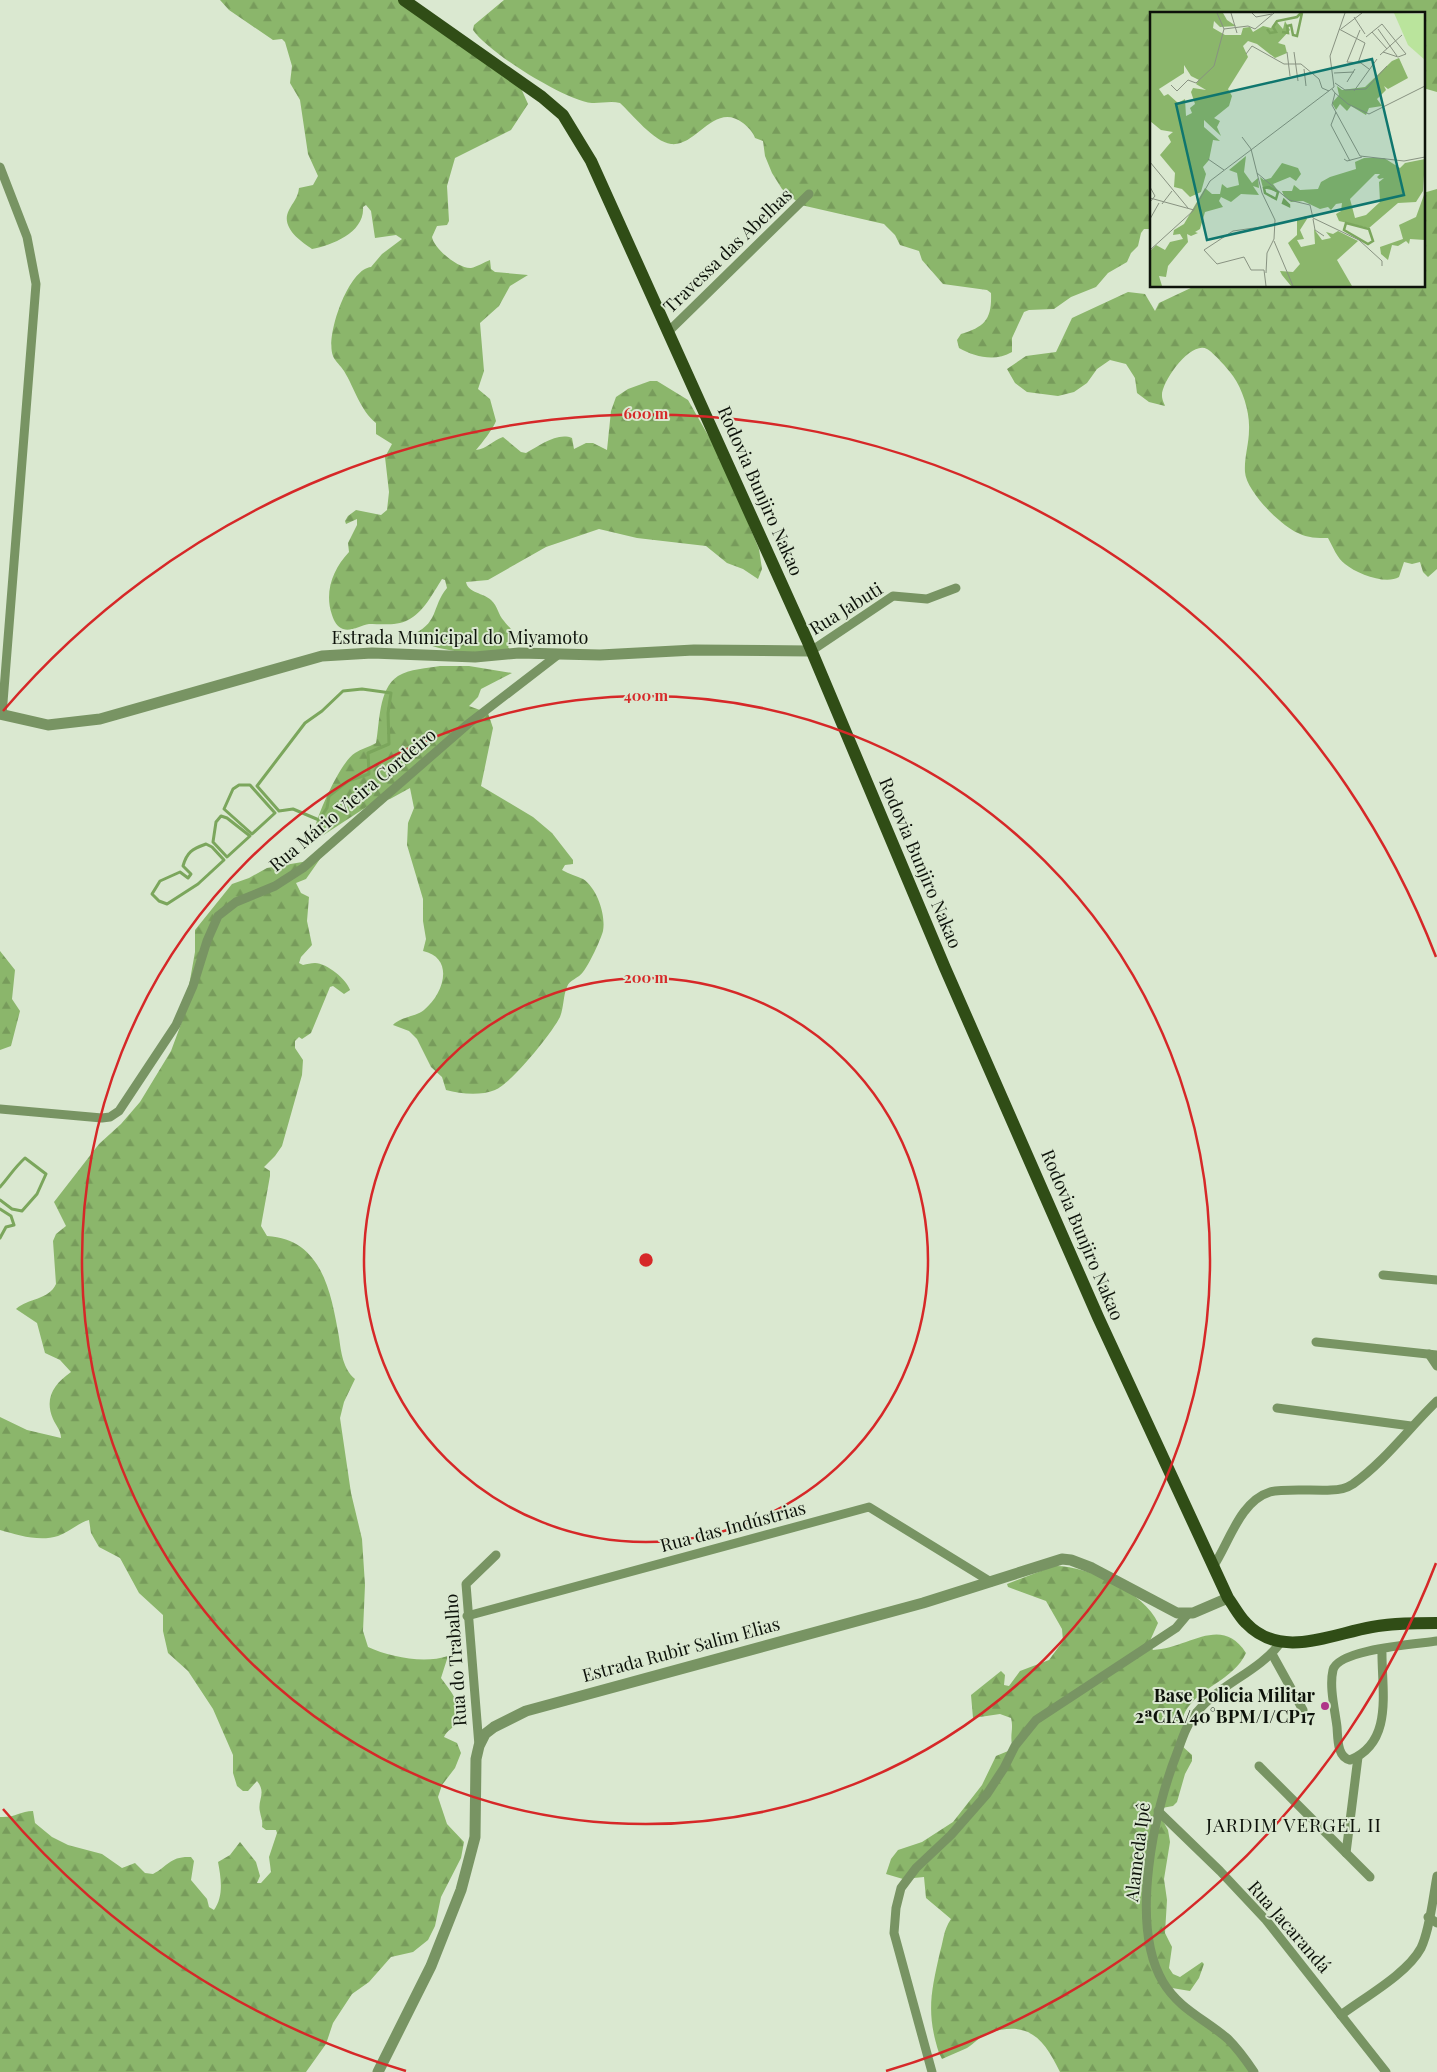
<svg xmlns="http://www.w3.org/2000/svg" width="1437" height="2072" font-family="'Playfair Display',serif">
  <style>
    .forest { fill: url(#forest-firs) }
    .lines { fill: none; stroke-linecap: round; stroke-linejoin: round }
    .stream { stroke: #7ba65c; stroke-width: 3 }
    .minor { stroke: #789463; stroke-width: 9 }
    .tertiary { stroke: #789463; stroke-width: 11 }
    .primary { stroke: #304d16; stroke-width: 12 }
    .ring { fill: none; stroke: #d62828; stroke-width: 2.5 }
    .poi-dot { fill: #af3588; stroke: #dae8d0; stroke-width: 2 }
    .labels { text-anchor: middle; stroke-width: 4; stroke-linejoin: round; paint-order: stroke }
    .street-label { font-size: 18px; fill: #0d120a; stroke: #dae8d0 }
    .poi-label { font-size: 18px; font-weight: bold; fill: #0d120a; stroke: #dae8d0; text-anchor: end }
    .neighbourhood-label { font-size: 19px; letter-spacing: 1px; fill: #0d120a; stroke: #dae8d0 }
    .inset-river { fill: none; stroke: #7ba65c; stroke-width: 2.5 }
    .inset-road { fill: none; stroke: #889281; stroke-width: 1 }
    .view { fill: #0f766e; fill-opacity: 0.15; stroke: #0f766e; stroke-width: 2.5 }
    .inset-edge { fill: none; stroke: #0d120a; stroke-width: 2.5 }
    .centre { fill: #d62828; stroke: #dae8d0; stroke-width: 2.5 }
    .ring-label { font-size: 15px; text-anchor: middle; font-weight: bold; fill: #d62828; stroke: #dae8d0; stroke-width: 4; stroke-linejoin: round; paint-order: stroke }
  </style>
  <defs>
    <pattern id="forest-firs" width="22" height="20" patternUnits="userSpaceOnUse" patternTransform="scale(1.25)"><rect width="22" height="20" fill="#8bb66b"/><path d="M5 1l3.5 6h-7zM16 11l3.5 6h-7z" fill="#779b5b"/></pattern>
  </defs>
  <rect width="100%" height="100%" fill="#dae8d0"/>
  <g class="forest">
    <path d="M 220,0 L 408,0 L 520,86 L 528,104 L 511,130 L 455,158 L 447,186 L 449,221 L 447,225 L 437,226 L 432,237 C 434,249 459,269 471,268 C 477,267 484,262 490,260 L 491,269 L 495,272 L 528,275 L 510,286 L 499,306 L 480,323 L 484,371 L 478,389 L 490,399 L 496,421 C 493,429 482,443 476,450 C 487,449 493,440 503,437 L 521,452 L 526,453 C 539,446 557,432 572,438 L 574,449 L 586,443 L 593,443 L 607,450 L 611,411 L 616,397 L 628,389 L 650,381 L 657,381 L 688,400 L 721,458 L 759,549 L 762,569 L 758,579 L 743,569 L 727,563 L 706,546 L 637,538 L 599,529 L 546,547 L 488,580 L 466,582 C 468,593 484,593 491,600 C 498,606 498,615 504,621 C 509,628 512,628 515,637 L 508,647 L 514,655 C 476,654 442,654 409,636 C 440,624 431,607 447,588 L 445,580 L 442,579 C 433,593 423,613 408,620 C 397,626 381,624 369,624 C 361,625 351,632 343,629 C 337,627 334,621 332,615 C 324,592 333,569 349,552 L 348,543 L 357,525 L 357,519 L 346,524 L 345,521 L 348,516 L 356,510 L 381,515 L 387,510 L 389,492 L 385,457 L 392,444 L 376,434 L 376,423 C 360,410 355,389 344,371 C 341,366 335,361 333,356 C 325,337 348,269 371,267 L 382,254 L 402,239 L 396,235 L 375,238 L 371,211 L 366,205 L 363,207 C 365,232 333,245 312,249 C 300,241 280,227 289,210 C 293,202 298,198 299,188 L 313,185 L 318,176 L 308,154 L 300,100 L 290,83 L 292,66 L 285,42 L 282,39 L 273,40 L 229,10 Z"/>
    <path d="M 504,0 L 1437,0 L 1437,92 L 1423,88 L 1423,14 L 1151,14 L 1151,229 L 1144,229 L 1141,233 L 1138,246 L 1131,253 L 1127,262 L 1108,273 L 1096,287 L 1071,297 L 1054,309 L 1029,310 L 1024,312 L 1012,338 L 1012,352 C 995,362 975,357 959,348 L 957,340 L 961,334 C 985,327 992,319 991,293 L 987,290 L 943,284 L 922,260 L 919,251 L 900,245 L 895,235 L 884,224 L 801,205 L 782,189 L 772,173 L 765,156 L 763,141 L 755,138 C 753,132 748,127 743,123 C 714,101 697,147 671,144 C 654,142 632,114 620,103 C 609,100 596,105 586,102 C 559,96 489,53 473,30 L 474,25 Z"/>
    <path d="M 1437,189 L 1437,569 L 1428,577 L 1423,572 L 1420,562 L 1412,564 L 1404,562 L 1399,577 C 1386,585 1357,574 1345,564 C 1337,558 1333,547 1328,538 C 1317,538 1308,538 1298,533 C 1281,526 1246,491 1245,472 C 1244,458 1249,444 1249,430 C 1250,413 1243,390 1233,376 C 1229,370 1213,352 1207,349 C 1191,340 1161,382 1162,396 C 1162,400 1165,405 1165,406 L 1149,402 L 1137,393 L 1135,378 L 1126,364 L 1110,360 L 1097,369 L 1087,383 L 1074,392 L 1058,396 L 1027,392 L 1015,383 L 1007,369 L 1026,356 L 1056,352 L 1072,318 L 1128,292 L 1145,294 L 1155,311 L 1159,303 L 1195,286 L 1423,286 L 1423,193 Z"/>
    <path d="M 440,666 L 469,666 L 512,673 L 481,689 L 478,697 L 469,706 L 488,713 L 493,728 L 481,786 L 533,817 L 552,833 L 573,860 L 573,864 L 565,865 L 562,870 C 569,874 577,876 583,879 C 597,888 606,915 603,931 C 601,939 589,965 583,972 C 579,978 569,980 567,987 C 563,996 564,1007 560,1017 C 552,1033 511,1084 495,1090 C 480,1096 461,1094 446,1090 L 442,1077 L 431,1067 L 417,1039 L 409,1031 L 393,1025 C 400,1017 415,1017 424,1010 C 444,994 455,958 423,951 L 426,939 L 423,921 L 423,899 L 407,845 L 408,823 L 414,808 L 410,788 L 390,799 L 371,804 L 322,836 L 313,836 C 315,819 340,762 355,753 C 361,749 369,747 376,743 C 380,723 378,689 398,676 C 409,669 428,668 440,666 Z"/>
    <path d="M 320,859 L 306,879 L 296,883 L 301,893 L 309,897 L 307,921 L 312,945 L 301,957 L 299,963 L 303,965 C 307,964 311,963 315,963 C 327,963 347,980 350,990 L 344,994 L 333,986 L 330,987 L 311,1033 L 302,1039 L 299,1037 L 295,1041 L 295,1048 L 303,1060 L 302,1075 L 282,1146 L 275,1156 L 264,1167 L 270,1171 L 270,1176 L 261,1226 L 267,1236 C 322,1239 331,1292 339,1337 C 341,1352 343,1369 355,1379 L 344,1402 L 340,1418 L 351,1493 L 362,1539 L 365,1585 L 363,1631 L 368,1647 C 390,1657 424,1664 448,1656 L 441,1678 C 449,1689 465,1707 457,1722 C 454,1728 447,1730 444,1737 L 457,1743 L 461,1753 L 455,1768 L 442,1785 L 438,1797 L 447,1824 L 464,1842 L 461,1858 L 441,1897 L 435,1926 L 428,1940 L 413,1952 L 391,1957 L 369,1982 L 352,1994 L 333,2023 L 326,2044 L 306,2072 L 0,2072 L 0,1817 C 15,1818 20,1811 33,1811 L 35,1823 L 52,1837 L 68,1845 L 102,1854 L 122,1868 L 135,1863 L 145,1873 L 153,1874 C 168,1866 170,1856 191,1857 L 194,1861 L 191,1880 L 207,1899 L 209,1907 L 214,1910 C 224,1896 221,1878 218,1862 L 230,1855 L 240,1842 L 256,1862 L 260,1876 L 257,1883 L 261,1883 L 271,1872 L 269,1857 L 277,1833 L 276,1830 L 266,1830 L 262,1827 C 263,1820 261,1818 260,1812 C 257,1800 267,1793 257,1781 L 248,1791 L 243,1791 L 237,1786 L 233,1773 L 233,1755 L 213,1709 L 188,1671 L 168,1653 L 163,1631 L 163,1615 L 139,1593 L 120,1558 L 99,1547 L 91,1533 L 89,1520 C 78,1523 69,1532 58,1536 C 39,1542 18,1535 0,1530 L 0,1417 L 27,1430 L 61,1438 C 61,1430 56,1426 53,1419 C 44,1398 54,1384 71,1372 L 60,1360 L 45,1353 L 37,1323 L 16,1309 C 28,1298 49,1300 56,1284 L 53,1241 L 56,1234 L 66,1226 L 54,1202 L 99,1144 L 121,1124 L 140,1102 L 171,1051 L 181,1024 L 190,980 L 195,952 L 195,930 L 232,884 L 249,878 L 267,868 Z"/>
    <path d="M 0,951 L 15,970 L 12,999 L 20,1011 L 11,1046 L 0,1050 Z"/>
    <path d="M 1054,1566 C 1087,1565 1144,1592 1158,1623 L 1149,1643 L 1153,1650 C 1188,1649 1221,1614 1246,1653 C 1234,1680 1199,1687 1185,1712 C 1180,1722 1186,1734 1182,1746 L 1192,1755 L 1192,1761 L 1185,1774 L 1177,1802 L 1173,1806 L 1162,1808 L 1158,1812 L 1168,1830 L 1170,1842 L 1164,1879 L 1167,1900 L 1165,1933 L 1172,1947 L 1169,1968 L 1173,1974 L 1180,1977 L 1202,1962 L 1204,1964 L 1199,1978 L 1190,1991 L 1172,1988 L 1170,1992 L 1235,2047 L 1252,2072 L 1060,2072 C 1044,2039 1029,2020 989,2033 C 981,2035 974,2044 967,2048 C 959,2052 950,2055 942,2059 L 939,2053 C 926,2013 931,1992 940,1952 C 944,1939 943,1931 951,1919 L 926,1898 L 924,1877 L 903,1879 L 886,1874 L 891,1859 L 898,1850 L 922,1842 L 953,1822 L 982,1785 L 996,1756 L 1013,1749 C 1009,1734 1014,1731 1011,1718 L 1000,1714 L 973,1718 L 971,1695 L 1001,1671 L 1005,1675 L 1004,1685 L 1009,1686 L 1020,1671 L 1049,1660 L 1063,1641 L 1062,1629 L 1046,1601 L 1008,1587 L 1007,1584 Z"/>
  </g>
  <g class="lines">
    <g class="stream">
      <path d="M 362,689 L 391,693 L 388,713 L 389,744 L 368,753 L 369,774 L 348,781 L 329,796 L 327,808 L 319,820 L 293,809 L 279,811 L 257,786 L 305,723 L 322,711 L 343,691 Z"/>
      <path d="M 239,785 L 250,785 L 275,813 L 252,834 L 224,809 L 233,789 Z"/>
      <path d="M 221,816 L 227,818 L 250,836 L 227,857 L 213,842 L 216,822 Z"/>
      <path d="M 206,844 L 212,847 L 224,860 L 198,884 L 167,904 L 159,901 L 152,894 L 160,881 L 180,872 L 188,878 L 191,874 L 183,866 C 187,852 192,849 206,844 Z"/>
      <path d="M 0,1187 C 9,1177 14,1168 25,1158 L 46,1174 L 37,1194 L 22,1211 L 12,1209 L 0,1200"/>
      <path d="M 0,1209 L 11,1216 L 14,1225 L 6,1227 L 0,1238"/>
    </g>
    <g class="minor">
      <path d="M 0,167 L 27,237 L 36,284 L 2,715"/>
      <path d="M 669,331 L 809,194"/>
      <path d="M 811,651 L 893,596 L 927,599 L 956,588"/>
      <path d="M 0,1109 L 102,1118 L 110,1117 L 119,1111 L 176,1025 L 193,986 L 207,941 L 218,916 L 236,902 L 275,886 L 303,868 L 468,724 L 559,654"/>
      <path d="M 1383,1275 L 1437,1280"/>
      <path d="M 1316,1342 L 1437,1355"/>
      <path d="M 1429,1354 L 1437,1366"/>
      <path d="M 1277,1408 L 1411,1426"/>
      <path d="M 1213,1567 C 1229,1543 1240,1501 1270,1492 C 1283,1488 1316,1491 1331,1490 C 1339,1490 1347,1488 1353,1484 C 1385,1461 1409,1428 1437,1401"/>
      <path d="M 467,1616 L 869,1507 L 991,1582"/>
      <path d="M 1382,1649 C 1381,1688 1395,1742 1350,1760 C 1337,1757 1338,1739 1337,1727 C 1335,1710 1329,1687 1333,1670 C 1338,1649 1418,1644 1437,1641"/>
      <path d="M 1272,1654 L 1303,1710"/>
      <path d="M 479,1746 L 466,1584 L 496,1555"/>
      <path d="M 1259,1766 L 1370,1877"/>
      <path d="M 1158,1811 L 1220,1871 L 1266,1920 L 1386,2072"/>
      <path d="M 1346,1853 L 1358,1757"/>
      <path d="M 1428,1917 L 1437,1923"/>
      <path d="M 1341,2015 C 1365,1997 1407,1974 1421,1948 C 1430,1929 1433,1897 1437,1876"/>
      <path d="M 932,2072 L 894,1933 L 896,1908 L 901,1888 L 916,1868 L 951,1835 L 987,1794 L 1004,1768 L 1015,1746 L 1036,1720 L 1176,1628 L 1187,1615"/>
      <path d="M 1254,2072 C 1246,2060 1238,2049 1228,2039 C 1205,2019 1179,2009 1163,1982 C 1129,1925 1154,1811 1177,1753 C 1182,1739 1187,1723 1197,1712 C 1221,1683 1259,1672 1281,1642"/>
    </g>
    <g class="tertiary">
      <path d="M 0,714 L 48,725 L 100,719 L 322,656 L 372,653 L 475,657 L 519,653 L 600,655 L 694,650 L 811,651"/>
      <path d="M 378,2072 L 431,1966 L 461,1890 L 475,1837 L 476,1759 L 479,1746 L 485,1734 L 494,1727 L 526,1711 L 923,1603 L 1062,1559 L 1071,1560 L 1092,1568 L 1177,1613 L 1193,1613 L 1228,1598"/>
    </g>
    <path class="primary" d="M 404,0 L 542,97 L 563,115 L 591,161 L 807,640 L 945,968 L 1098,1317 L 1228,1598 C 1234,1606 1239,1616 1246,1623 C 1281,1660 1331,1634 1372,1627 C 1394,1623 1415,1623 1437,1623"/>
  </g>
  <g class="ring">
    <circle cx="646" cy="1260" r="282"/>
    <circle cx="646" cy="1260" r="564"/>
    <path d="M1436 1563A846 846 0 0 1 886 2071M406 2071A846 846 0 0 1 3 1809M3 711A846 846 0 0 1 1436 957"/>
  </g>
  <circle class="poi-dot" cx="1325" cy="1706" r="5"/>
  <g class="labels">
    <g class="street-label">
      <text transform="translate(728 251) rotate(-44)" y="6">Travessa das Abelhas</text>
      <text transform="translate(760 491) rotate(66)" y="6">Rodovia Bunjiro Nakao</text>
      <text transform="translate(846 609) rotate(-32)" y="6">Rua Jabuti</text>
      <text x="460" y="644">Estrada Municipal do Miyamoto</text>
      <text transform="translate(353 800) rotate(-40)" y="6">Rua Mário Vieira Cordeiro</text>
      <text transform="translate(920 863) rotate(67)" y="6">Rodovia Bunjiro Nakao</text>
      <text transform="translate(1082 1235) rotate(67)" y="6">Rodovia Bunjiro Nakao</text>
      <text transform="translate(733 1527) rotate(-15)" y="6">Rua das Indústrias</text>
      <text transform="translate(681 1650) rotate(-15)" y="6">Estrada Rubir Salim Elias</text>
      <text transform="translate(456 1660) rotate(-94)" y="6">Rua do Trabalho</text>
      <text transform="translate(1138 1852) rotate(-83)" y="6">Alameda Ipê</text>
      <text transform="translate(1289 1927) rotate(49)" y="6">Rua Jacarandá</text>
    </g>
    <g class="poi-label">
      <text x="1315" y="1702">Base Policia Militar<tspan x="1315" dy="21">2ªCIA/40°BPM/I/CP17</tspan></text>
    </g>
    <g class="neighbourhood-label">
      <text x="1294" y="1832">JARDIM VERGEL II</text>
    </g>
  </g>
  <g transform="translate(1150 12)">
    <rect width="275" height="275" fill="#dae8d0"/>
    <path d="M 0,1 L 73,1 L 77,8 L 86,14 L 70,15 L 64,9 L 63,16 L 75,23 L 91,23 L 93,16 L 100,15 L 103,20 L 113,14 L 121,16 L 126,9 L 133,17 L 135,9 L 140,18 L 128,31 L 135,33 L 137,41 L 125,46 L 107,32 L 98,29 L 93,34 L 98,45 L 78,77 L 82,84 L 79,94 L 64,106 L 70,109 L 67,115 L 71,124 L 54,108 L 54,115 L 70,129 L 63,128 L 59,148 L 53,155 L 56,162 L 51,180 L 40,185 L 32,177 L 24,175 L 25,161 L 10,143 L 21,130 L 18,124 L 23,120 L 11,118 L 0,109 ZM 34,53 L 41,64 L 49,68 L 46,72 L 56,78 L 43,76 L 41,80 L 45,92 L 40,96 L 42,101 L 36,104 L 35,87 L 28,91 L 18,82 L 14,84 L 9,77 L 34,61 ZM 249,46 L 258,66 L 238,77 L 234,74 L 236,78 L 227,87 L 232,94 L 219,96 L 216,103 L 201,94 L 197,99 L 190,92 L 186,98 L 182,91 L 189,83 L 187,74 L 192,78 L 215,75 L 242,49 ZM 96,144 L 94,160 L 102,171 L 108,166 L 109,176 L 103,174 L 109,183 L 91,182 L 81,190 L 71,185 L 69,189 L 73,195 L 55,200 L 50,217 L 45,220 L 48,221 L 41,224 L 37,222 L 38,230 L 18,254 L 16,265 L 9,264 L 12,274 L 0,274 L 0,239 L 6,233 L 15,238 L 20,230 L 33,227 L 30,222 L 23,223 L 24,218 L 34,212 L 55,176 L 62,182 L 70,182 L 72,172 L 77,176 L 89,173 L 87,161 L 79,158 ZM 214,146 L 234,146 L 250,156 L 255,151 L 275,147 L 273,179 L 266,190 L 248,191 L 219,216 L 189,209 L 186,202 L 191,199 L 192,191 L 186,192 L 181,198 L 178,195 L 170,197 L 153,189 L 141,190 L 134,184 L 132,179 L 142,179 L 144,173 L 150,178 L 168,177 L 171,170 L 180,165 L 206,157 L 205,150 ZM 225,162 L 230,162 L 227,165 L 229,167 L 234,166 L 229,170 L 230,190 L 216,203 L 205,206 L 200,187 ZM 132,151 L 148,156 L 151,162 L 146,169 L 140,165 L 123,172 L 129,180 L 113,176 L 110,165 L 114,168 L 121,166 ZM 275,180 L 275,228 L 260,227 L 259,232 L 256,229 L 248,234 L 242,233 L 238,248 L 231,242 L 230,235 L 253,227 L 249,213 L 266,205 ZM 156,204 L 157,207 L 150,218 L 154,227 L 147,228 L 151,235 L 165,232 L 164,217 L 172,228 L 181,226 L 176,220 L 183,222 L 188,219 L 208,229 L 187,248 L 202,274 L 141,274 L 132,263 L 130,259 L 143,260 L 150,252 L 138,231 L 147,223 L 147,208 Z" fill="#8bb66b" fill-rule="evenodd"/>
    <path d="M 244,1 L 275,2 L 275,48 L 258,33 Z" fill="#bae49c"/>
    <path class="inset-river" d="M 117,17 L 120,21 L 126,20 L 123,15 L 127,9 L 147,5 L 151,1M 132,20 L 138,21 L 137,14 L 141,13 L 143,23 L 147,24 L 152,1M 119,175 L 128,180 L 126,187 L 115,181 L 114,176 ZM 134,188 L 139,193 L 139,194 L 133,191 ZM 196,211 L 219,217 L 223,229 L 218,232 L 194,218 Z"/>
    <path class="inset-road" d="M 67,1 L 74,17 L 98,14 L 105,17 L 124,1M 81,1 L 87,21M 102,1 L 106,5 L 122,2M 204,5 L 215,22M 232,12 L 256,42 L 248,45 L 233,40M 189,17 L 215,31 L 208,51M 191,17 L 212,1M 228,17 L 247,44M 210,18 L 197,50 L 211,51 L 219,57M 222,20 L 237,37M 216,25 L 232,12M 137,40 L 140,64M 144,40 L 148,69M 96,42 L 102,34 L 134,52 L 151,52 L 169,67 L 172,76 L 179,79M 230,43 L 252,23M 154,57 L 156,74M 184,61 L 204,60M 197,70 L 205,57M 185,71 L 195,78 L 216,77 L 237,54M 21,73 L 27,79 L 38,68 L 46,71 L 64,54 L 74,17M 182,77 L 185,81 L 182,93 L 210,144 L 254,149 L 275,145M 204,79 L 227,47M 185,81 L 198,92 L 219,102 L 275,74M 186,100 L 181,113 L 200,149M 92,125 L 101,137 L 112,181 L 125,208 L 124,227 L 117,241 L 116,261M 58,147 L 74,158M 194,147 L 197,149 L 212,145M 0,150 L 38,196M 107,161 L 139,188 L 160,193 L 163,206 L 209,228 L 232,249 L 232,254M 0,175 L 5,184 L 0,190M 0,186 L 44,198M 12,192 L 22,179M 0,207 L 9,191M 163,207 L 165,218 L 174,224M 124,229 L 143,274M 0,238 L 43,199 L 60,169 L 184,75 L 180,44 L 195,1M 116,274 L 114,258 L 101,258 L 94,245 L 67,252 L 54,238 L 83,219 L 125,213"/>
    <path class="view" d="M 222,47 L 254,183 L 57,228 L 26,92 Z"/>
    <rect width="275" height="275" class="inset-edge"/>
  </g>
  <circle cx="646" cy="1260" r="8" class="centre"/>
  <g class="ring-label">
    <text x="646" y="419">600 m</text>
    <text x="646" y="701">400 m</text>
    <text x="646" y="983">200 m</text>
  </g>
</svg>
